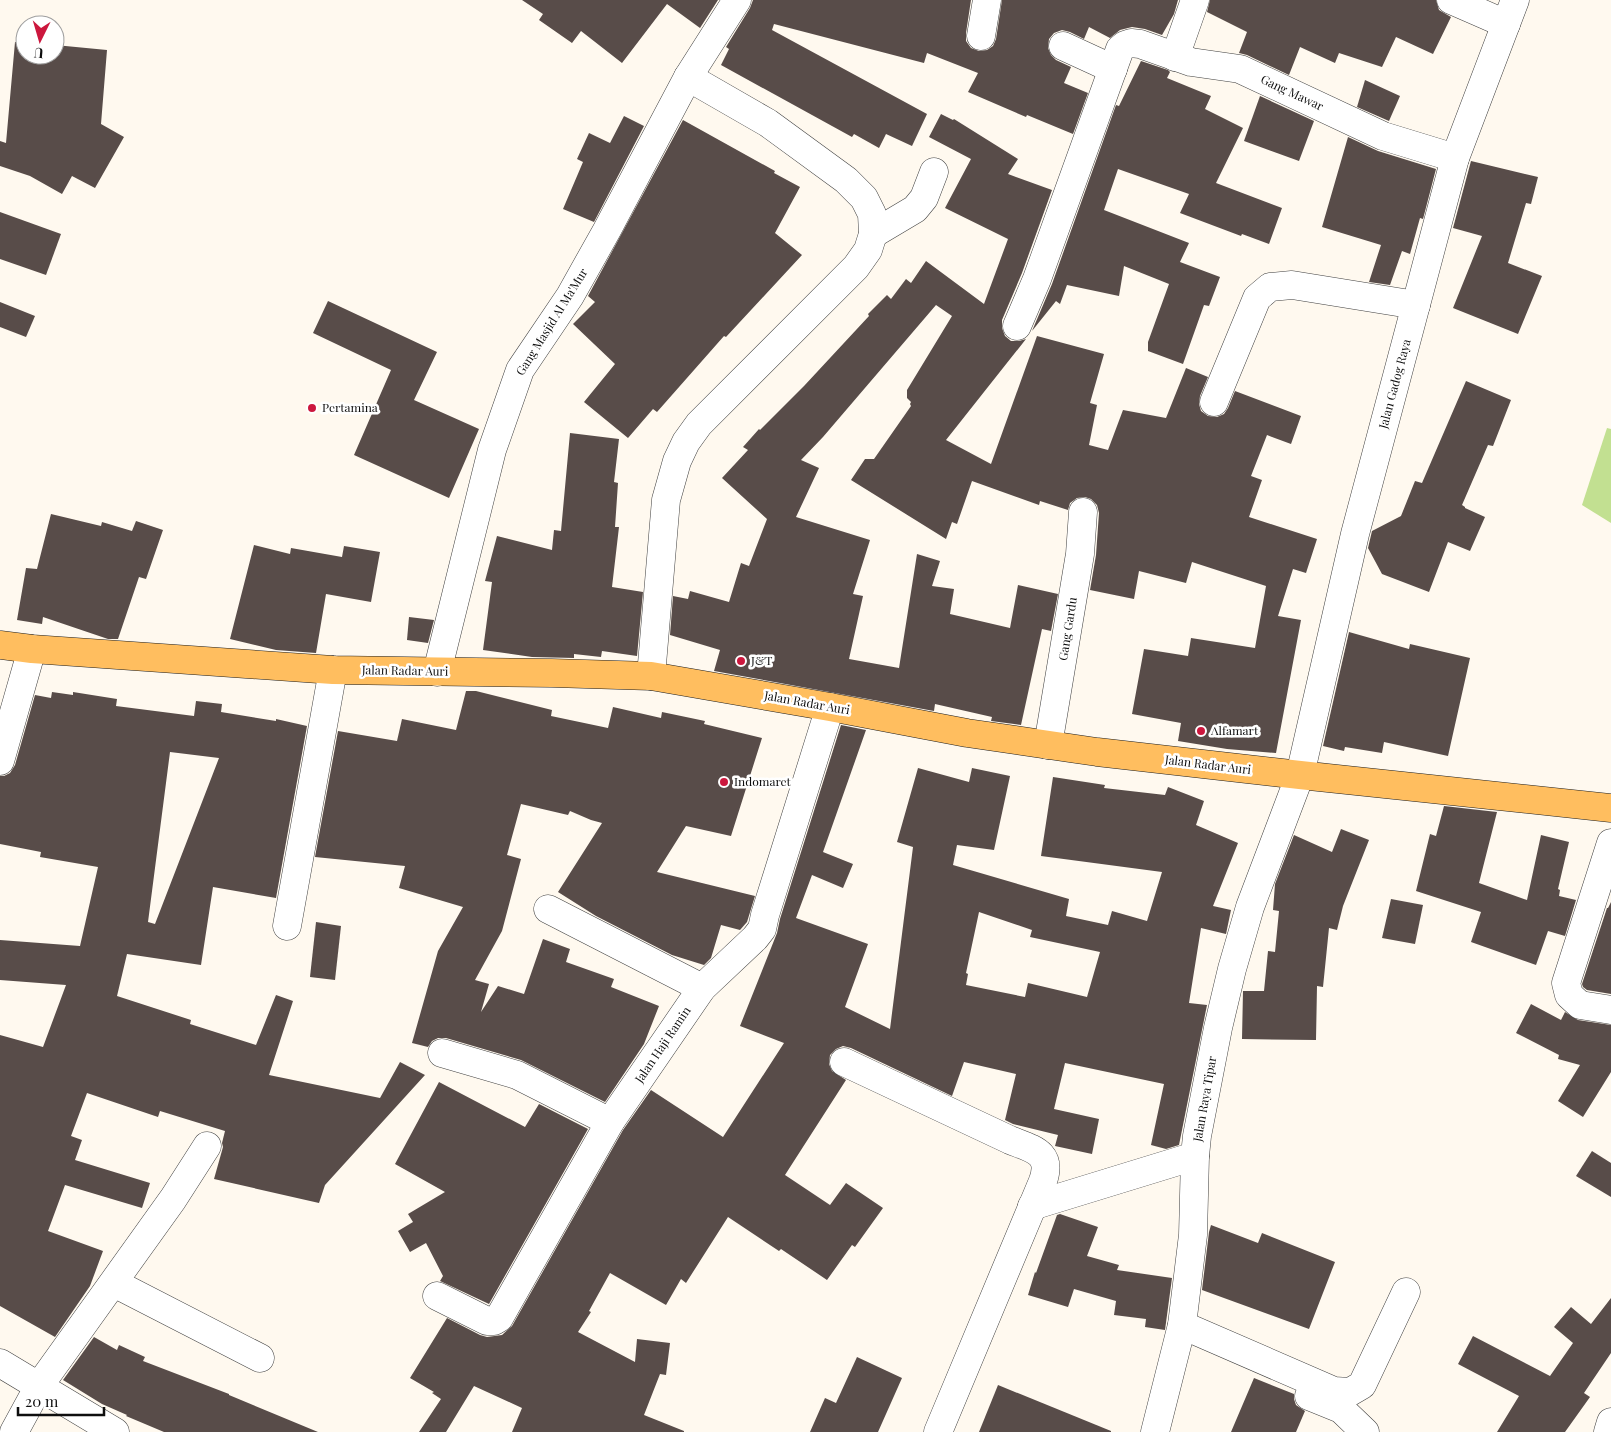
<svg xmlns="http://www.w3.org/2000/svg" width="1611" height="1432" font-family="'Playfair Display',serif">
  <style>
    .forest { fill: #c2e091 }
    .building { fill: #584c49; fill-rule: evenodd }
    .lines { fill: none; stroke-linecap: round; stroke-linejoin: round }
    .minor-casing { stroke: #414141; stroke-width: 29 }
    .major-casing { stroke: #1f1f1f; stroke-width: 29 }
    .minor { stroke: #fff; stroke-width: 28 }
    .major { stroke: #ffbe5f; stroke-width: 28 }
    .poi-dot { fill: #cc173d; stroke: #fff; stroke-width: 2 }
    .labels { text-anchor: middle; stroke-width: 5; stroke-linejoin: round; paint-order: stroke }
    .street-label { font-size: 12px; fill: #0e0e0e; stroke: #fff }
    .poi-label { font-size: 12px; fill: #0e0e0e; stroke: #fff; text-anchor: start }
  </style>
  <rect width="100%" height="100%" fill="#fff9ef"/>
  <path class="forest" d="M 1607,428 L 1611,429 L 1611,523 L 1582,505 Z"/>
  <g class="building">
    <path d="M 522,0 L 718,0 L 700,28 L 667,4 L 622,63 L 581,31 L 572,43 L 539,20 L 543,14 Z"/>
    <path d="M 753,0 L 971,0 L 966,33 L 966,41 L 971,48 L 979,51 L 987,50 L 993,46 L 996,39 L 1002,0 L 1178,0 L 1174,14 L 1162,35 L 1145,29 L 1132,27 L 1120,30 L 1110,38 L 1089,27 L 1084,39 L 1070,32 L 1062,30 L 1054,33 L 1049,39 L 1048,48 L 1051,55 L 1056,60 L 1071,67 L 1064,83 L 1088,93 L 1073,134 L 1027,115 L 1026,117 L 968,92 L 978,73 L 927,53 L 924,63 L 774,24 L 772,30 L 927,114 L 912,146 L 886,134 L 879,148 L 854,134 L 852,137 L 721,65 L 729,49 L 726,47 L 750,8 Z"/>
    <path d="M 1210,0 L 1436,0 L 1439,10 L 1451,17 L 1433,54 L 1396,37 L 1382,67 L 1339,53 L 1335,63 L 1300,47 L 1289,75 L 1247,55 L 1239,53 L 1247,32 L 1207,12 Z"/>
    <path d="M 15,42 L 25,43 L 25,55 L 55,55 L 55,45 L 107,50 L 101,124 L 124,137 L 95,188 L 72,176 L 62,194 L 30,176 L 0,166 L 0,141 L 6,143 Z"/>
    <path d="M 1141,61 L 1168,70 L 1170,72 L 1167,78 L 1211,96 L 1205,109 L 1243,128 L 1216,183 L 1282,208 L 1269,244 L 1242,234 L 1241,236 L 1180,213 L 1189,194 L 1118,169 L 1104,210 L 1189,243 L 1180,262 L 1220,277 L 1209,306 L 1204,305 L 1183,364 L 1148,351 L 1148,342 L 1169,284 L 1124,266 L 1119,296 L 1067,285 L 1060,304 L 1056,301 L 1032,331 L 1052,284 L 1116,105 L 1119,106 Z"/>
    <path d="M 1365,80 L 1400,96 L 1389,121 L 1357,107 Z"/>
    <path d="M 1260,96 L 1314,121 L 1299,161 L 1244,141 Z"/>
    <path d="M 941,114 L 953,120 L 954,119 L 1018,159 L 1008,174 L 1052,190 L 1022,273 L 1002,320 L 1002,328 L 1005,336 L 1011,341 L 1019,341 L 1026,339 L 946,440 L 991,464 L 1037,336 L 1104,354 L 1090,403 L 1097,405 L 1089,445 L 1108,450 L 1123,410 L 1166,418 L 1186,368 L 1208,377 L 1200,396 L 1199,404 L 1201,411 L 1208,416 L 1217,417 L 1224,414 L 1228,408 L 1235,391 L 1301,416 L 1291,444 L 1267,435 L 1251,476 L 1262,480 L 1249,517 L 1317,539 L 1306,573 L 1293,569 L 1278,616 L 1301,620 L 1276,753 L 1227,749 L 1178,741 L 1181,723 L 1132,714 L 1144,649 L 1188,656 L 1191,638 L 1255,648 L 1266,586 L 1192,562 L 1186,583 L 1139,571 L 1134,599 L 1090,590 L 1096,555 L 1099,513 L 1097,505 L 1091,499 L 1085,497 L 1077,498 L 1070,503 L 1068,510 L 1040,501 L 1039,505 L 972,481 L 957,524 L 952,522 L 946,539 L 851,480 L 865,459 L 874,459 L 911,406 L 910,404 L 911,402 L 907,398 L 907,390 L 952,316 L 936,305 L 823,437 L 801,460 L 819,468 L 796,517 L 870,540 L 853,594 L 863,596 L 849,659 L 899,668 L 917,554 L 940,561 L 932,586 L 954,589 L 950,614 L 1010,628 L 1018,585 L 1058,594 L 1051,631 L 1042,629 L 1021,725 L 991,721 L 992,717 L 935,704 L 934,711 L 714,671 L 720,650 L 670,635 L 673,596 L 688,599 L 690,591 L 729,602 L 741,563 L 749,566 L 767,519 L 722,478 L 748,450 L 743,447 L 759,429 L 760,430 L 804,386 L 869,316 L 868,314 L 887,295 L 891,299 L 906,279 L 911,283 L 926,261 L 984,304 L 1008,239 L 945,208 L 971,159 L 929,137 Z"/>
    <path d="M 624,116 L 644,126 L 594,222 L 563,209 L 583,162 L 577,159 L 589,133 L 610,143 Z"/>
    <path d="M 683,120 L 775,171 L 774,173 L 800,187 L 775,233 L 802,255 L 726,337 L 724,336 L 657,412 L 653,409 L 628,438 L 584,402 L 615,364 L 573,324 L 595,302 L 588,296 Z"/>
    <path d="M 1348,137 L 1378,151 L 1436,169 L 1423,219 L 1420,218 L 1410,254 L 1402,251 L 1390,285 L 1369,282 L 1381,245 L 1322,227 Z"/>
    <path d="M 1471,161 L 1538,177 L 1531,204 L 1526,203 L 1508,263 L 1542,276 L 1518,334 L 1453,308 L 1482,236 L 1453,228 Z"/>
    <path d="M 0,212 L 61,234 L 46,275 L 0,259 Z"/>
    <path d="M 328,301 L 437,352 L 414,400 L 479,429 L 449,498 L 354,455 L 391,370 L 313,333 Z"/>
    <path d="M 0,302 L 35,316 L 26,337 L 0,327 Z"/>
    <path d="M 1466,381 L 1511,400 L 1493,446 L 1488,445 L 1462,505 L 1465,507 L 1465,508 L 1485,517 L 1470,551 L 1448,542 L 1429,592 L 1382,574 L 1368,548 L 1372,531 L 1401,516 L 1415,481 L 1422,483 Z"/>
    <path d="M 570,433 L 619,439 L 614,482 L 618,483 L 615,527 L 619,527 L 612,587 L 643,592 L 637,656 L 602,651 L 601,657 L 574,654 L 574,658 L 532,657 L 483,650 L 492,582 L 485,581 L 497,536 L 552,550 L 554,530 L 561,531 Z"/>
    <path d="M 51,514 L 101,526 L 102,522 L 132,531 L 136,521 L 163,530 L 146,579 L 139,577 L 118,639 L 108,639 L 43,617 L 42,624 L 17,620 L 26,568 L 37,569 Z"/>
    <path d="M 254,545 L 290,554 L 291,548 L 342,557 L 344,546 L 380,552 L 371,602 L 326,594 L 316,653 L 276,650 L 230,639 Z"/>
    <path d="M 409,617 L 434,620 L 428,643 L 407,640 Z"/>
    <path d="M 1349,632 L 1409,649 L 1410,644 L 1470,658 L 1448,756 L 1384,742 L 1382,753 L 1345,747 L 1344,751 L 1323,746 Z"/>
    <path d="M 466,691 L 476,691 L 552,710 L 551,716 L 608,728 L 613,707 L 661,718 L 662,712 L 705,721 L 704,724 L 762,738 L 731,836 L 686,826 L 657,872 L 755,896 L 747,922 L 740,930 L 721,925 L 711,958 L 704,965 L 672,955 L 596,916 L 558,892 L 602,823 L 591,820 L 570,811 L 568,815 L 521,804 L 507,855 L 521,859 L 502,931 L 475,980 L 489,984 L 481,1012 L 498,986 L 524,994 L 543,939 L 570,949 L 566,962 L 614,979 L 611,987 L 659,1006 L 644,1044 L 605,1102 L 521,1060 L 446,1038 L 438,1038 L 432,1041 L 428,1047 L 412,1043 L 438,951 L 463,907 L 399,888 L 405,866 L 315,857 L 338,731 L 397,741 L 402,719 L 456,730 Z"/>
    <path d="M 52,692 L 73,695 L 73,692 L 117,699 L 116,706 L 194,716 L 196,701 L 222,704 L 221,712 L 276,721 L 276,719 L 307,726 L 276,898 L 213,887 L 201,965 L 127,954 L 117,996 L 191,1020 L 190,1024 L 256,1045 L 276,995 L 293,1001 L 269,1075 L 380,1098 L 400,1062 L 425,1075 L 325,1185 L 319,1203 L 214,1179 L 223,1147 L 222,1143 L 225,1131 L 160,1111 L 158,1117 L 87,1093 L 71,1136 L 82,1140 L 75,1160 L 150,1183 L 142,1208 L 65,1185 L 48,1231 L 103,1251 L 90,1286 L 55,1337 L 0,1306 L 0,1035 L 43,1047 L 66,985 L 0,980 L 0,940 L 80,946 L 98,867 L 40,857 L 41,852 L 0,844 L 0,776 L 4,776 L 10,773 L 15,765 L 35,695 L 51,698 ZM 170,752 L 219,758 L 155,924 L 148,922 Z"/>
    <path d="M 841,725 L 866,730 L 823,852 L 853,864 L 843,888 L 812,875 L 796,918 L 868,944 L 845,1007 L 890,1029 L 913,847 L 897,842 L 918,768 L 969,782 L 972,768 L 1010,776 L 994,850 L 957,845 L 953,865 L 1069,899 L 1066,916 L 1108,925 L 1112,911 L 1147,921 L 1162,872 L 1041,856 L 1053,777 L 1105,785 L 1104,788 L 1165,795 L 1168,787 L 1204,801 L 1196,825 L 1238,843 L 1213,906 L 1231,910 L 1226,934 L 1201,928 L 1189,1003 L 1207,1005 L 1179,1145 L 1166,1149 L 1151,1145 L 1164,1084 L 1065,1063 L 1054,1109 L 1099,1119 L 1092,1154 L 1055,1146 L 1058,1135 L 1013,1124 L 1005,1120 L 1016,1074 L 964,1062 L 952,1096 L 851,1048 L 843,1046 L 836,1049 L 830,1055 L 829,1064 L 832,1071 L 846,1080 L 785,1175 L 830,1205 L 846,1183 L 883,1208 L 855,1247 L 852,1245 L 827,1280 L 781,1249 L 779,1251 L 728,1217 L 686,1283 L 681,1279 L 666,1305 L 610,1273 L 589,1311 L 591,1312 L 578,1332 L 635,1362 L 637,1339 L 670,1343 L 666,1375 L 660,1374 L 644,1415 L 684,1431 L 684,1432 L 512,1432 L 522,1408 L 474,1386 L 446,1432 L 419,1432 L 441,1399 L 432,1393 L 434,1392 L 410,1378 L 447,1318 L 480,1335 L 487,1337 L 502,1335 L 512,1326 L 623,1130 L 651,1090 L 723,1137 L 784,1043 L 740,1026 L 777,933 L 780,919 ZM 979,912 L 1032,930 L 1030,937 L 1100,952 L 1087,997 L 1028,983 L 1025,997 L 966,985 L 968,974 L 966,973 Z"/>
    <path d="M 1444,806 L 1497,812 L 1479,883 L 1527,900 L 1541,835 L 1569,842 L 1558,889 L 1560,890 L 1559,896 L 1576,900 L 1565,936 L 1548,931 L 1536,965 L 1471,942 L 1481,912 L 1416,891 L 1430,834 L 1436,836 Z"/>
    <path d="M 1341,829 L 1369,840 L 1343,906 L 1337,930 L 1329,928 L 1323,987 L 1317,986 L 1316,1040 L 1242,1039 L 1243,991 L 1264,991 L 1268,951 L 1275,952 L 1279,911 L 1273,910 L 1275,884 L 1294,835 L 1332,852 Z"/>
    <path d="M 1391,899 L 1423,905 L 1415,944 L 1382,938 Z"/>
    <path d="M 1611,902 L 1611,994 L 1587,990 L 1583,987 L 1582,984 L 1607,908 L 1608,908 Z"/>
    <path d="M 316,922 L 341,926 L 335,980 L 310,977 Z"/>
    <path d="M 1531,1004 L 1561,1020 L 1565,1012 L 1578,1020 L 1611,1025 L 1611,1072 L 1583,1117 L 1558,1101 L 1580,1065 L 1558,1059 L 1559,1055 L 1516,1033 Z"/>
    <path d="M 439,1082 L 525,1127 L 539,1104 L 588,1129 L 489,1304 L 440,1281 L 443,1276 L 426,1243 L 410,1252 L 398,1231 L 413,1222 L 408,1214 L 445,1192 L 395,1164 Z"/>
    <path d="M 1592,1151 L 1611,1163 L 1611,1197 L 1576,1176 Z"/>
    <path d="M 1060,1214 L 1098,1227 L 1087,1256 L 1119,1265 L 1117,1270 L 1172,1278 L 1165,1330 L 1145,1327 L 1146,1319 L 1114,1315 L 1116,1301 L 1074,1289 L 1068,1307 L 1028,1295 L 1035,1272 L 1036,1273 L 1057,1215 Z"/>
    <path d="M 1211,1225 L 1258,1243 L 1262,1233 L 1335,1262 L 1309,1329 L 1202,1290 L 1209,1232 Z"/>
    <path d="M 1611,1298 L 1611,1353 L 1584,1393 L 1590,1397 L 1565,1432 L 1497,1432 L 1519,1396 L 1458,1364 L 1473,1336 L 1550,1376 L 1573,1343 L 1554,1327 L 1571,1307 L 1591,1324 Z"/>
    <path d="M 94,1337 L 117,1350 L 119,1345 L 145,1357 L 143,1361 L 229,1394 L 229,1395 L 318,1432 L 164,1432 L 126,1416 L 127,1415 L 102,1404 L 63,1380 Z"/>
    <path d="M 857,1357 L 902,1378 L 878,1432 L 810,1432 L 825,1398 L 836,1403 Z"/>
    <path d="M 1254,1378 L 1294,1394 L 1294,1399 L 1296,1405 L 1305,1411 L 1296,1432 L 1231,1432 Z"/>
    <path d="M 998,1385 L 1111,1431 L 1111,1432 L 979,1432 Z"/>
  </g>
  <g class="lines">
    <g class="minor-casing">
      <g id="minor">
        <path d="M 1451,0 L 1506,24"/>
        <path d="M 981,36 L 987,0"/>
        <path d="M 1063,46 L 1113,69"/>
        <path d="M 1175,57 L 1195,0"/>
        <path d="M 873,234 L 915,209 L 924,198 L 934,172"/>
        <path d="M 1017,326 L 1037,279 L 1120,49 L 1125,45 L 1131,43 L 1140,44 L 1191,62 L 1240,69 L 1383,136 L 1455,158"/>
        <path d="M 1214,402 L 1257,298 L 1270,287 L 1292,285 L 1416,305"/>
        <path d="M 437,672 L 492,450 L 520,370 L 570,296 L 607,230 L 688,77 L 737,0"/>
        <path d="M 651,676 L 666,500 L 677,461 L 686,442 L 699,424 L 856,267 L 868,250 L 873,234 L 872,214 L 864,198 L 846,180 L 768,123 L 688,77"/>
        <path d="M 1048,745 L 1080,554 L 1083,512"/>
        <path d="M 0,761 L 32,649"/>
        <path d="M 1611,843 L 1566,983 L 1569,995 L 1580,1005 L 1611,1010"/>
        <path d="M 548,909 L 702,988"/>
        <path d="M 287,926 L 333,670"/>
        <path d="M 442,1053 L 517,1075 L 610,1122"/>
        <path d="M 844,1062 L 1010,1140 C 1032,1149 1053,1152 1043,1181 L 938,1432"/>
        <path d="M 1032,1206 L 1195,1156"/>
        <path d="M 114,1283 L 260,1358"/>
        <path d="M 437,1296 L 487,1321 L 494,1321 L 499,1318 L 610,1122 L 702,988 L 755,938 L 762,929 L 765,915 L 830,707"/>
        <path d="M 1182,1325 L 1334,1391 L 1350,1392 L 1362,1385 L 1406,1292"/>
        <path d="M 0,1363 L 115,1432"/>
        <path d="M 1309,1396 L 1341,1409 L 1365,1432"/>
        <path d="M 14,1432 L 39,1386 L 173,1199 L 207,1146"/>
        <path d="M 1155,1432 L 1182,1325 L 1193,1235 L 1195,1156 L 1197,1136 L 1218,1028 L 1232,969 L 1250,907 L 1300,775 L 1355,534 L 1455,158 L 1515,0"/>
        <path d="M 1608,1432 L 1611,1422"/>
      </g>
    </g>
    <g class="major-casing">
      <path id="major" d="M 0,645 L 32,649 L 333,670 L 552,673 L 651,676 L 830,707 L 967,733 L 1097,752 L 1300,775 L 1611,808"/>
    </g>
    <use href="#minor" class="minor"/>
    <use href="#major" class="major"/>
  </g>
  <g class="poi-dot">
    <circle cx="312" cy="408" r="5"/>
    <circle cx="741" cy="661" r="5"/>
    <circle cx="1201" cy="731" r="5"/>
    <circle cx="724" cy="782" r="5"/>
  </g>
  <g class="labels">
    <g class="street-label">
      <text transform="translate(1292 93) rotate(25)" y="4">Gang Mawar</text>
      <text transform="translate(552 322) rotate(-58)" y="4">Gang Masjid Al Ma'Mur</text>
      <text transform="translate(1395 384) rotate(-75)" y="4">Jalan Gadog Raya</text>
      <text transform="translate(1068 629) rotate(-81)" y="4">Gang Gardu</text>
      <text transform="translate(405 671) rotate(1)" y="4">Jalan Radar Auri</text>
      <text transform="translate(807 703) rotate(10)" y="4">Jalan Radar Auri</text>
      <text transform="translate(1208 765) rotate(7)" y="4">Jalan Radar Auri</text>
      <text transform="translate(663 1045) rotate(-56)" y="4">Jalan Haji Ramin</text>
      <text transform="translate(1205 1099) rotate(-80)" y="4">Jalan Raya Tipar</text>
    </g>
    <g class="poi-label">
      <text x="322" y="412">Pertamina</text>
      <text x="751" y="665">J&amp;T</text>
      <text x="1211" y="735">Alfamart</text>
      <text x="734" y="786">Indomaret</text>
    </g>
  </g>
  <g transform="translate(40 40) rotate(185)"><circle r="24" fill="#ffffff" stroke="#9f9f9f"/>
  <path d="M0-4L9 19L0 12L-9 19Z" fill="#cc173d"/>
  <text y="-8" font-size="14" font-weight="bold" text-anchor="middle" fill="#0e0e0e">U</text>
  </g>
  <path d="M18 1407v8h86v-8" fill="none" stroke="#0e0e0e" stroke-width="2.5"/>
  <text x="25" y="1407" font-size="15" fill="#0e0e0e" stroke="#ffffff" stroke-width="4" paint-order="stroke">20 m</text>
</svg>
